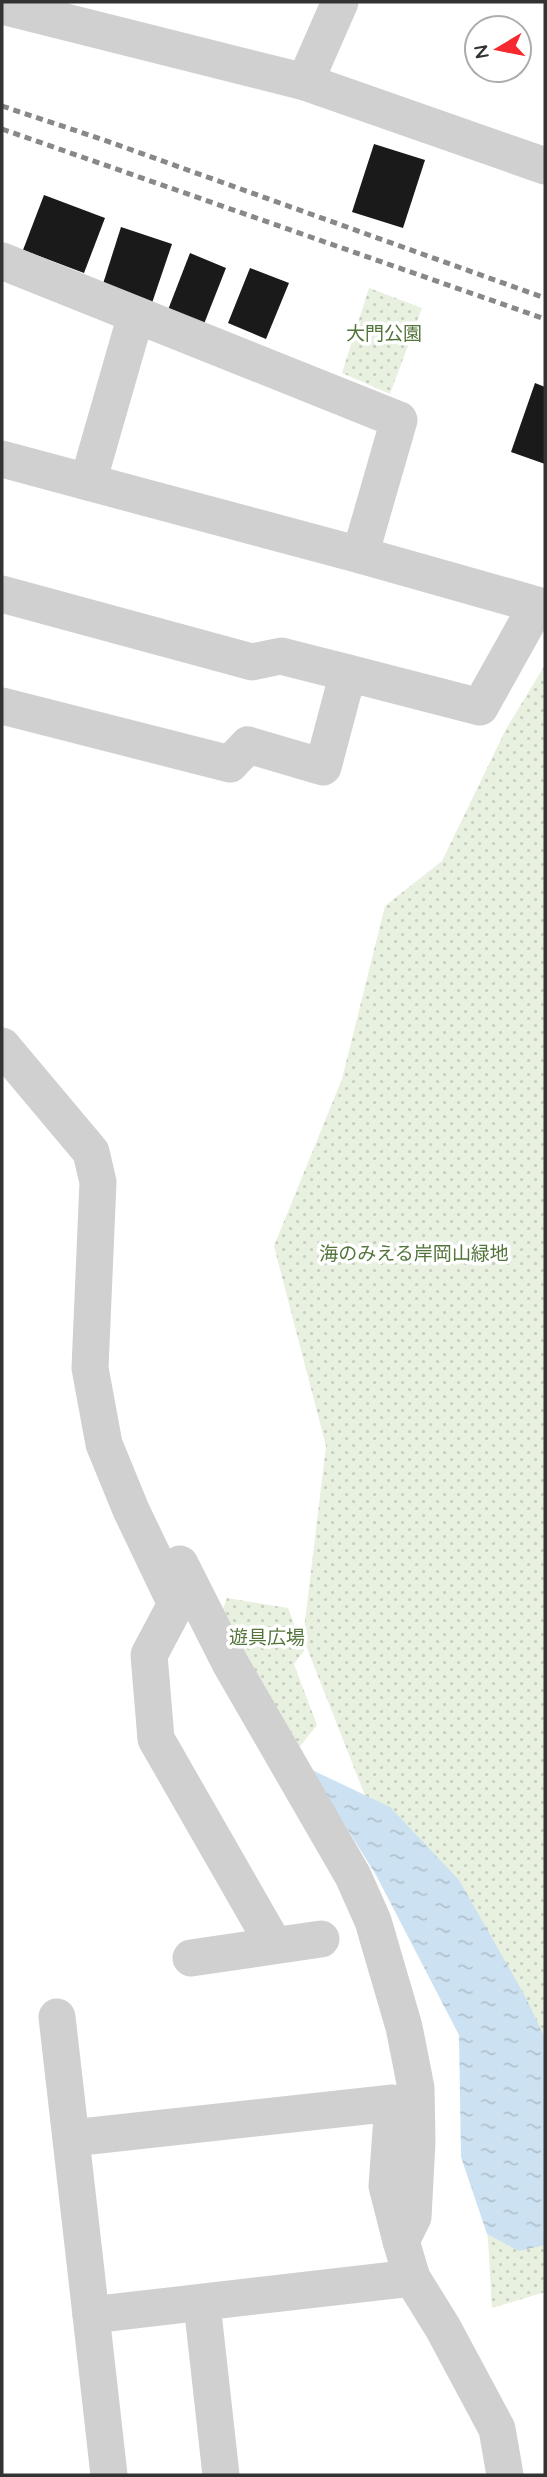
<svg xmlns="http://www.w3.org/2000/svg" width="547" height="2477" font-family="Quicksand,'Noto Sans JP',sans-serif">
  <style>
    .park { fill: url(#park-dots) }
    .water { fill: url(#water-ripples) }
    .building { fill: #1a1a1a }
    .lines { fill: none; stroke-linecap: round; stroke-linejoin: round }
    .minor { stroke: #d0d0d0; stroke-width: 37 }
    .rail { stroke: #888; stroke-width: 5; stroke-dasharray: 7 5; stroke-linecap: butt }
    .labels { text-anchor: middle; stroke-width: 7; stroke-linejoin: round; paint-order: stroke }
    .park-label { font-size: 19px; fill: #53743a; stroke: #fff }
  </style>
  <defs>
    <pattern id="park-dots" width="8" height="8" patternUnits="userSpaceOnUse" patternTransform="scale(1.75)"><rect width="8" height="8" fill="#e8f0e0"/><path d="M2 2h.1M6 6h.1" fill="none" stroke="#c7cec1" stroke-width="1.8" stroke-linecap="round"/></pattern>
    <pattern id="water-ripples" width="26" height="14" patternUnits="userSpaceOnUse" patternTransform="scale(1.75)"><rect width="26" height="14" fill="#cce1f1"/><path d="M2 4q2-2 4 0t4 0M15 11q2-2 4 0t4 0" fill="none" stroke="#b0c2cf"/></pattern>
  </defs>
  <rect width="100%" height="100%" fill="#fff"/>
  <g class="park">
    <path d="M 369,288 L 422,308 L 390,394 L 342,373 Z"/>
    <path d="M 545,665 L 545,2292 L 492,2308 L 479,2085 L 303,1638 L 326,1446 L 274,1246 L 342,1079 L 385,906 L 442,861 L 506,729 Z"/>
    <path d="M 227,1598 L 288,1608 L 304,1651 L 294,1664 L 317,1725 L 297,1750 L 220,1617 Z"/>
  </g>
  <path class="water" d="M 310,1769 L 390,1807 L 459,1880 L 525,1996 L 545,2038 L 545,2245 L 519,2251 L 487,2234 L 461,2157 L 459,2035 L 376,1875 Z"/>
  <g class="building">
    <path d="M 374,144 L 425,160 L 403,228 L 352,212 Z"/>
    <path d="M 44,195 L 105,218 L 84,273 L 23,250 Z"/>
    <path d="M 121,227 L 172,244 L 152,303 L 102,287 Z"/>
    <path d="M 190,253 L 226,268 L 202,329 L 166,315 Z"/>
    <path d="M 250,268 L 289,283 L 266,339 L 228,323 Z"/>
    <path d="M 535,383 L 545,387 L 545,464 L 511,452 Z"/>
  </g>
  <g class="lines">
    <g class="minor">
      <path d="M 2,6 L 305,82 L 545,166"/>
      <path d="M 305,82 L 340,2"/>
      <path d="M 2,261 L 399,420 L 360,555 L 2,459"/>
      <path d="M 88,482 L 136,315"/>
      <path d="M 2,594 L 252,662 L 281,656 L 348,673"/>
      <path d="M 2,706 L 230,764 L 248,745 L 323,767 L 348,673 L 480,707 L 537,605 L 360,555"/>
      <path d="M 2,1046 L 91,1152 L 98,1182 L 90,1368 L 104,1444 L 131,1510 L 176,1604 L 149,1655 L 156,1739 L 274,1945"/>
      <path d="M 180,1564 L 230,1663 L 353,1876 L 373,1921 L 404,2027 L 416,2088 L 417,2142 L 413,2217 L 401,2241"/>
      <path d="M 191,1958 L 321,1939"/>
      <path d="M 57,2017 L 91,2315 L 412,2278"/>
      <path d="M 72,2138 L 393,2103 L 387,2186 L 401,2241 L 412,2278 L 443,2328 L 497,2429 L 505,2475"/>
      <path d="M 202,2304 L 221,2475"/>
      <path d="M 91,2315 L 109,2475"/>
    </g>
    <g class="rail">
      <path d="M 2,106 L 104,140 L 545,298"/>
      <path d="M 2,129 L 545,319"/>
    </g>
  </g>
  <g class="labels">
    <g class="park-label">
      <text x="384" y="340">大門公園</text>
      <text x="414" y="1260">海のみえる岸岡山緑地</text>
      <text x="267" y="1644">遊具広場</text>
    </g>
  </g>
  <rect width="547" height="2477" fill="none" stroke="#333333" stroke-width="7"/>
  <g transform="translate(498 49) rotate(260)"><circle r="33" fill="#ffffff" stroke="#adadad" stroke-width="2"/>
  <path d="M0-5L12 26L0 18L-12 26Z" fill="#f6292f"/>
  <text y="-10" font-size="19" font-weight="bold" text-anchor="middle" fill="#333333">N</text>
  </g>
</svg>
